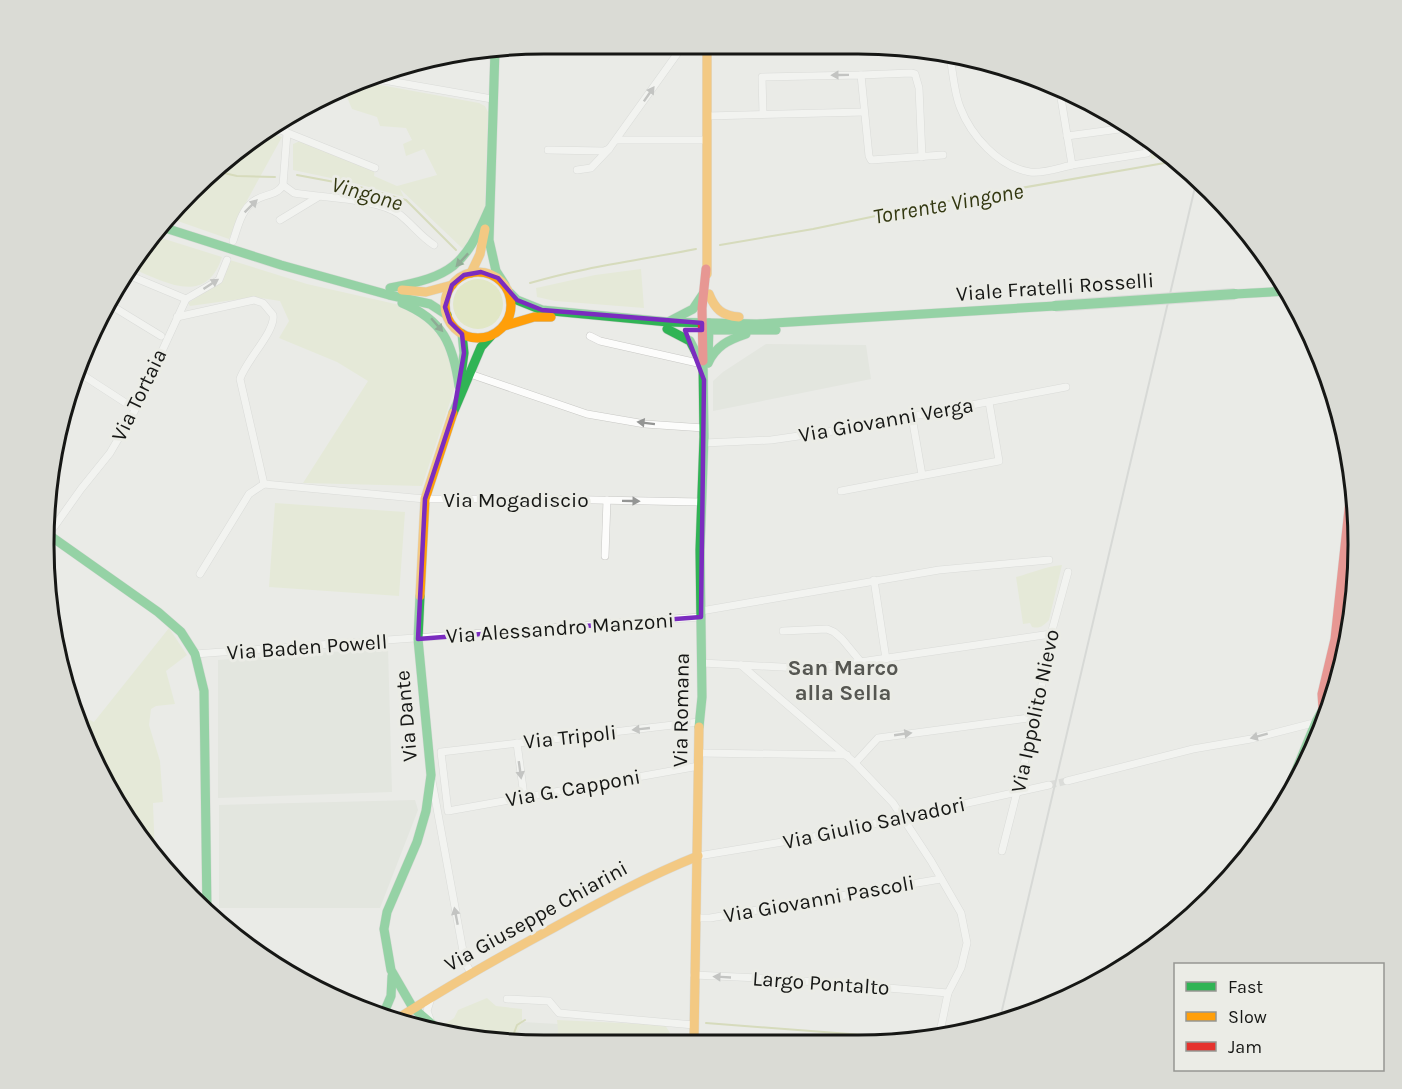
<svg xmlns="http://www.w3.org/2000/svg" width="1402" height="1089" font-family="Karla,sans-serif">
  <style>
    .built { fill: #dcdfd5 }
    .green { fill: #e1e7c6 }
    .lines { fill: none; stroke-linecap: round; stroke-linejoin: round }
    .stream { stroke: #bfc787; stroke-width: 2 }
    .street-tunnel { stroke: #cacbc8; stroke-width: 7; stroke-dasharray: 7 3.5; stroke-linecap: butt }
    .street-casing { stroke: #c8c8c5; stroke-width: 8 }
    .fast-casing { stroke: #c8c8c5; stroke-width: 10 }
    .slow-casing { stroke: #c8c8c5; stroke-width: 10 }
    .jam-casing { stroke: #c8c8c5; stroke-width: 10 }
    .street { stroke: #fcfcfb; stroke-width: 7 }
    .fast { stroke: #30b455; stroke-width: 9 }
    .slow { stroke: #ff9f0a; stroke-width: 9 }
    .jam { stroke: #e5322d; stroke-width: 9 }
    .rail { stroke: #c2c3c2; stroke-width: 2 }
    .fast-bridge-casing { stroke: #c9c9c7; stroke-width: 12; stroke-linecap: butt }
    .fast-bridge { stroke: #30b455; stroke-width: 10 }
    .oneway { fill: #949594 }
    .oneway2 { fill: #225e32 }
    .marked { fill: none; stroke: #7b2cbf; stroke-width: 4.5; stroke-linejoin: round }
    .labels { text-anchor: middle; stroke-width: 6; stroke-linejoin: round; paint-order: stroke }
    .street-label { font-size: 21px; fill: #161715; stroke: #ebece6 }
    .water-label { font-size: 22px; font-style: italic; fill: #333811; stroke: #ebece6 }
    .neighbourhood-label { font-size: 22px; font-weight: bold; fill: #565752; stroke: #ebece6 }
    .rim { fill: none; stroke: #161715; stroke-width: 3 }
  </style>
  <rect width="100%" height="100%" fill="#eaebe7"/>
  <g class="built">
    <path d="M 766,344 L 866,345 L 871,379 L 713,411 L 713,381 L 723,372 Z"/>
    <path d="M 388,648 L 392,792 L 218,798 L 218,660 Z"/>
    <path d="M 415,800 L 418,810 L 380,908 L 219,908 L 219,805 Z"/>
    <path d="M 522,1022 L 558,1024 L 559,1041 L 514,1041 Z"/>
  </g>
  <g class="green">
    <path d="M 364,82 L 479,103 L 485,106 L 488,112 L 485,208 L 476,234 L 472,234 L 463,249 L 400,189 L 404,197 L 354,183 L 293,170 L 293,144 L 300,141 L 375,168 L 374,176 L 397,186 L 437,175 L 424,149 L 406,156 L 403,144 L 412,140 L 406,128 L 380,126 L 377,117 L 352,109 L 344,90 Z"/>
    <path d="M 267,132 L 282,137 L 239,215 L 229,239 L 169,218 L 190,190 Z"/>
    <path d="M 1149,140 L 1162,147 L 1171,156 L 1151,159 Z"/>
    <path d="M 155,236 L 222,257 C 206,307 165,282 131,268 Z"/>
    <path d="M 230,260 L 307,284 L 400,305 L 422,315 L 440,333 L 454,375 L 454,390 L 422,486 L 303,483 L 368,381 L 337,362 L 279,338 L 289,321 L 280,301 L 255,297 L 190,306 L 188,303 L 222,281 Z"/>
    <path d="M 641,269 L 644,308 L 555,301 L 537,297 L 536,288 L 595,275 Z"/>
    <circle cx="478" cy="304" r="25"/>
    <path d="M 275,503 L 405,512 L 399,596 L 269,587 Z"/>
    <path d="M 1062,565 L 1049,620 C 1043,626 1040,629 1032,627 L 1030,623 L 1023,624 L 1016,577 C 1032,573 1046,566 1062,565 Z"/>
    <path d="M 169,628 L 187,655 L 166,671 L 175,704 L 156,706 L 151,709 L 149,725 L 160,761 L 163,802 L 153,803 L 155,856 L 128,823 L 73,711 L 94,722 Z"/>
    <path d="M 487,998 L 496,1006 L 522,1009 L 522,1022 L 514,1041 L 479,1041 L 445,1024 L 454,1018 L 458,1010 Z"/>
    <path d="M 557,1020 L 665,1025 L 670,1033 L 670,1041 L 559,1041 Z"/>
  </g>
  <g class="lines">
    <g class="stream">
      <path d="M 215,171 L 237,176 L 275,177"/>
      <path d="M 297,175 L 356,186 L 406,200 L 456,250"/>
      <path d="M 720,245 L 813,229 L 958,199 L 1176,161"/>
      <path d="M 530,283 C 584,267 641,260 696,249"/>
      <path d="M 706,1023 L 928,1040"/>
      <path d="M 511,1041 L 517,1025 L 525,1020"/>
    </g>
    <path class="street-tunnel" d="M 1049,785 L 1067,781"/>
    <g class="street-casing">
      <g id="street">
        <path d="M 660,44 L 686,49 L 699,48 L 702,44"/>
        <path d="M 950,56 C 953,73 954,92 960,107 C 971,136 999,167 1030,172 C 1042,174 1059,168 1072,165 L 1060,92"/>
        <path d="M 951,63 L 968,60"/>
        <path d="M 861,75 L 911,73 L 915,74 L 919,88 L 922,157"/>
        <path d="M 372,78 L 492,99"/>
        <path d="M 763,114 L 762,77 L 861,75 L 869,156 L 871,160 L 943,155"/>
        <path d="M 707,116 L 864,112"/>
        <path d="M 273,127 L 375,168"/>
        <path d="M 1067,136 L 1127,128"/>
        <path d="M 617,140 L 706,140"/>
        <path d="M 548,150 L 604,151 L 609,149 L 677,54 L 678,48"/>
        <path d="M 1072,165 L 1147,153 L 1146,138"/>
        <path d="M 577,170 L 591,168 L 609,149"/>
        <path d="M 283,185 L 294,193 C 323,198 376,198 399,214 C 411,223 420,236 434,245"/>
        <path d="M 280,220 L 318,197"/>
        <path d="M 233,241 C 238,227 241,210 254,201 C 263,194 277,196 283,185 L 287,133 L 278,123"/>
        <path d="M 126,274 L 186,299"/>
        <path d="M 107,303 L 161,336"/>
        <path d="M 177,317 L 254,300 L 263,303 L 273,315 C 276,331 246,360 240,379 L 264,484 L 425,499 L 543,499 L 701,502"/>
        <path d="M 590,336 L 600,341 L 702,364"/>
        <path d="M 78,372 L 135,409"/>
        <path d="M 470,374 L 587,414 L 645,424 L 704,428"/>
        <path d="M 912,417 L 922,475"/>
        <path d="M 704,443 L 771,440 L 840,430 L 1066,387"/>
        <path d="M 841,491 L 999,461 L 989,402"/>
        <path d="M 49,534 L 81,489 L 110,453 L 134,412 L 186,299 L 219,280 L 227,260"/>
        <path d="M 605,556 L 607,500"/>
        <path d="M 200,574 L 249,494 L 264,484"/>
        <path d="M 874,580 L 886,659"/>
        <path d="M 701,611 L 939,570 L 1049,560"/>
        <path d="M 783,631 L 827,629 L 834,632 L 842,639 L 861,662"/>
        <path d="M 195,654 L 701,617"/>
        <path d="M 702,663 L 801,668 L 826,667 L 1051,634"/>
        <path d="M 741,665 L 855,763 L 893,803 L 931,861 L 961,913 L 967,943 L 961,968 L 948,993 L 939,1037"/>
        <path d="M 699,722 L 441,752 L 448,811 L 699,766"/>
        <path d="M 517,743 L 524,796"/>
        <path d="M 699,753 L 847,755"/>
        <path d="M 855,763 L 878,738 L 1036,717"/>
        <path d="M 432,781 L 465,962 L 471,973"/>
        <path d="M 1067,781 L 1193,749 L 1251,739 L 1325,720"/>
        <path d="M 1002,851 L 1036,717 L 1051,634 L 1068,572"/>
        <path d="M 698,856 L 819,836 L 1049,785"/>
        <path d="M 697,918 L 710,918 L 941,879"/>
        <path d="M 694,975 L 779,979 L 948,993"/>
        <path d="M 507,999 L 549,1001 L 559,1013 L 694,1025"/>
        <path d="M 431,1022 L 427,1011 L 431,998"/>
      </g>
    </g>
    <g class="fast-casing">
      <g id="fast">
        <path d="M 495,50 L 489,240 L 496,271 L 505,285"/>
        <path d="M 162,227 L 281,265 L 389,295 L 430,304 L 447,315"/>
        <path d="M 390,288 C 452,276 464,267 489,209"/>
        <path d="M 510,293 L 517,300 L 542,310 L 668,322 L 757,324 L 1055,306"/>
        <path d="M 1235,294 L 1288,291"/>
        <path d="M 402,303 C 443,320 453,344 459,386"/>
        <path d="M 670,321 L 693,309 L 703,294"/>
        <path d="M 667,329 L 690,341 L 702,364"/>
        <path d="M 710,330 L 776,330"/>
        <path d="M 708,363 L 709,323"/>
        <path d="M 708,363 C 716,346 728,340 746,334"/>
        <path d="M 460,382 L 464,353 L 462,334"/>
        <path d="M 453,413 L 481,347 L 491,336"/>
        <path d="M 49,535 L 158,612 L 181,632 L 195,654 L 204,691 L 207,912"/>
        <path d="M 420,596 L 418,639 L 431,775 L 426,811 L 417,842 L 387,912 L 384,929 L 391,970 L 413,1008 L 440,1031"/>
        <path d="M 699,727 L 702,697 L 700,550 L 704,437 L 703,361"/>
        <path d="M 1276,819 L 1316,722 L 1337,683"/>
        <path d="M 383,1015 L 391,996 L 392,976"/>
      </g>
    </g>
    <g class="slow-casing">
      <g id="slow">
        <path d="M 707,44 L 707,274"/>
        <circle cx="478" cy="305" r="33"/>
        <path d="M 471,273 L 480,254 L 485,229"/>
        <path d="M 402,290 L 426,292 L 452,285"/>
        <path d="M 709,294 C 715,309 722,316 739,317"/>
        <path d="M 504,326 L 534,317 L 551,317"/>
        <path d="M 420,596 L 425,499 L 453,413"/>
        <path d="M 397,1019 C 448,986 501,956 555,927 C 602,901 648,876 698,856"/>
        <path d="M 694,1041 L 699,727"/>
      </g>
    </g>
    <g class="jam-casing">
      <g id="jam">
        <path d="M 703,361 L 702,308 L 706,269"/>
        <path d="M 1323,709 L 1322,694 L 1335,639 L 1352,481"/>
      </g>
    </g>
    <use href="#street" class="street"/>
    <use href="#fast" class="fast"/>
    <use href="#slow" class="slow"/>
    <use href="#jam" class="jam"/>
    <path class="rail" d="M 999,1023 L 1196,183"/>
    <g class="fast-bridge-casing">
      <path id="fast-bridge" d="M 1055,306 L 1235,294"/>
    </g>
    <use href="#fast-bridge" class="fast-bridge"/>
  </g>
  <defs><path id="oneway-solid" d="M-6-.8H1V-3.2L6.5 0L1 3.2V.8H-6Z" transform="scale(1.5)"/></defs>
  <g class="oneway">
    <use href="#oneway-solid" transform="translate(840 75) rotate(179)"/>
    <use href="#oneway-solid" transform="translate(649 94) rotate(-55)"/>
    <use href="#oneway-solid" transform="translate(251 206) rotate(-45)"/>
    <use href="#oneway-solid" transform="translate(211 284) rotate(-33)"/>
    <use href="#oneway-solid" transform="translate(646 423) rotate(-173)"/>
    <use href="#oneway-solid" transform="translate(631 501) rotate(1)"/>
    <use href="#oneway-solid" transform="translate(641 729) rotate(174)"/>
    <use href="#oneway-solid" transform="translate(903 734) rotate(-8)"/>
    <use href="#oneway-solid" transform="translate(1259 736) rotate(165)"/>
    <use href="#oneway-solid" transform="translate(520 770) rotate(82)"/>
    <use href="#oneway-solid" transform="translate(456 916) rotate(-101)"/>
    <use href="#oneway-solid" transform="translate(722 977) rotate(-177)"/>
  </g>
  <g class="oneway2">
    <use href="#oneway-solid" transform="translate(462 260) rotate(133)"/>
    <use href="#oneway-solid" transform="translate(437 325) rotate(49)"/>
  </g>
  <path d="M0 0H1402V1089H0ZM 481,272 L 498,278 L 517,300 L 542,310 L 702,323 L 702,330 L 685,330 L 704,380 L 701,617 L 418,639 L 425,499 L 454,411 L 464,353 L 462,334 L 450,322 L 445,307 L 452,285 L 464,275 Z" fill="#eaebe7" fill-opacity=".55" fill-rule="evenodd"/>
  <path class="marked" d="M 481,272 L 498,278 L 517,300 L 542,310 L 702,323 L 702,330 L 685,330 L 704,380 L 701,617 L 418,639 L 425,499 L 454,411 L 464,353 L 462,334 L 450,322 L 445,307 L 452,285 L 464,275 Z"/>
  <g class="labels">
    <g class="street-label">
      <text transform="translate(1055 287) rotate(-4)" y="7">Viale Fratelli Rosselli</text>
      <text transform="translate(139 395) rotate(-64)" y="7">Via Tortaia</text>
      <text transform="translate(886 420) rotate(-10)" y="7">Via Giovanni Verga</text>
      <text x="516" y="507">Via Mogadiscio</text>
      <text transform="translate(560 628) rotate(-4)" y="7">Via Alessandro Manzoni</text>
      <text transform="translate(307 647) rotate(-4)" y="7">Via Baden Powell</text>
      <text transform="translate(681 710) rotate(-89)" y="7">Via Romana</text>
      <text transform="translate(1035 711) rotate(-78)" y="7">Via Ippolito Nievo</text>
      <text transform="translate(406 716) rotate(-95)" y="7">Via Dante</text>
      <text transform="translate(570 737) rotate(-6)" y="7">Via Tripoli</text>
      <text transform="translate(573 788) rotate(-10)" y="7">Via G. Capponi</text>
      <text transform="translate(874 823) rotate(-12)" y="7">Via Giulio Salvadori</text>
      <text transform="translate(819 899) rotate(-10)" y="7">Via Giovanni Pascoli</text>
      <text transform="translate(536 916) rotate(-29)" y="7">Via Giuseppe Chiarini</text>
      <text transform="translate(821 983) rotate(4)" y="7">Largo Pontalto</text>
    </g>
    <g class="water-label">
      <text transform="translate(367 193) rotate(16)" y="8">Vingone</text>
      <text transform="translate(948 203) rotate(-10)" y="8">Torrente Vingone</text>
    </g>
    <g class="neighbourhood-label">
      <text x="843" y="675">San Marco<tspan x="843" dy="25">alla Sella</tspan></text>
    </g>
  </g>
  <path d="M0 0H1402V1089H0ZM544 54H858A490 490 0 0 1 1348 544V545A490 490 0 0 1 858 1035H544A490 490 0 0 1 54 545V544A490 490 0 0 1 544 54Z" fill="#dadbd5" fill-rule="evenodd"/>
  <path class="rim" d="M544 54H858A490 490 0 0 1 1348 544V545A490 490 0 0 1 858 1035H544A490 490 0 0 1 54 545V544A490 490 0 0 1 544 54Z"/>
  <rect x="1174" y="963" width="210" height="108" fill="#ebece6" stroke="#969792" stroke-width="1.5"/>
  <rect x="1186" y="982" width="30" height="9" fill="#30b455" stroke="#969792" stroke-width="1.5"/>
  <text x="1228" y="993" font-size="18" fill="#161715">Fast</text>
  <rect x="1186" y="1012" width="30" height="9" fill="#ff9f0a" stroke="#969792" stroke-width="1.5"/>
  <text x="1228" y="1023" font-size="18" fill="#161715">Slow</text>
  <rect x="1186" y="1042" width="30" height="9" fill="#e5322d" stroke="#969792" stroke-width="1.5"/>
  <text x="1228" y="1053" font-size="18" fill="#161715">Jam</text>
</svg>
